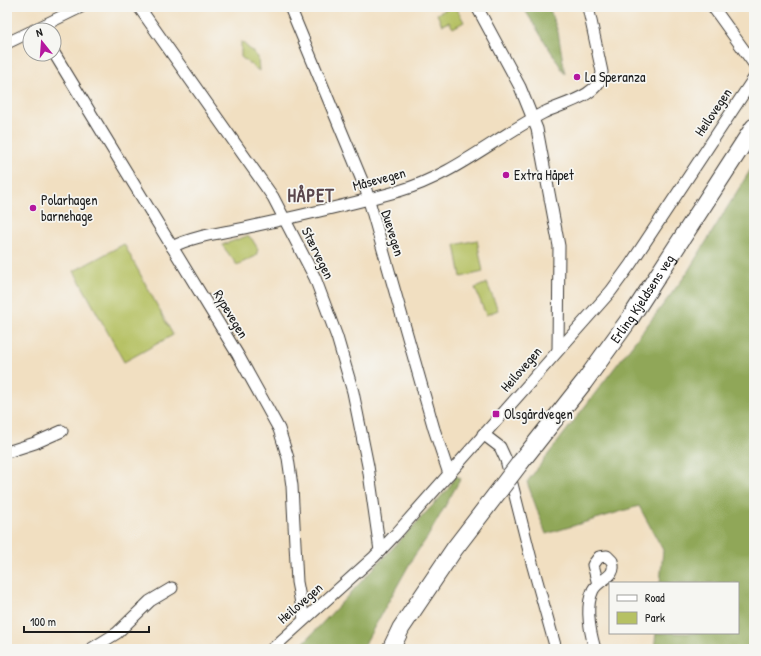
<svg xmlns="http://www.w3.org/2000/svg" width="761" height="656" font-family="'Patrick Hand',sans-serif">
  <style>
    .green { fill: #b6c163; stroke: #696e40 }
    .forest { fill: #90a759; stroke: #56623a }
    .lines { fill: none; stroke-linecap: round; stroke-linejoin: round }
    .minor-casing { stroke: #3c3935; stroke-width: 13 }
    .highway-casing { stroke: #3c3935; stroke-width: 19 }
    .minor { stroke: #fff; stroke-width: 11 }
    .highway { stroke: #fff; stroke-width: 17 }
    .highway-bridge-casing { stroke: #3c3935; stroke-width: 19; stroke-linecap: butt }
    .highway-bridge { stroke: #fff; stroke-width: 17 }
    .poi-dot { fill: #b5179e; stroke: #f6f6f2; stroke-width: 1.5 }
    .labels { text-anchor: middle; stroke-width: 3.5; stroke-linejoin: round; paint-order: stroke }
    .poi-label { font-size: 14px; fill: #1c1c1c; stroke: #f6f6f2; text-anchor: start }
    .street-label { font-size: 14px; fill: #1c1c1c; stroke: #f6f6f2 }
    .district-label { font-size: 18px; font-weight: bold; letter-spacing: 1px; fill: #59464c; stroke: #f6f6f2 }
  </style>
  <rect width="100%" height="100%" fill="#f6f6f2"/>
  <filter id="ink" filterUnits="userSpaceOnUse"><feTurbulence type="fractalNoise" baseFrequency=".025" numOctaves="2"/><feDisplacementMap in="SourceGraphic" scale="8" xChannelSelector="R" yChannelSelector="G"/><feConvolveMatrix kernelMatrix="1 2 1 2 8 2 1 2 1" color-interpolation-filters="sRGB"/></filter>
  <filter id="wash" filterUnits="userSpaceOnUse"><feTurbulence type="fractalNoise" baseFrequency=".012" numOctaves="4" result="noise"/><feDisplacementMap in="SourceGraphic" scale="16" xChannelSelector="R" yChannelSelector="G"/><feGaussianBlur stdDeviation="0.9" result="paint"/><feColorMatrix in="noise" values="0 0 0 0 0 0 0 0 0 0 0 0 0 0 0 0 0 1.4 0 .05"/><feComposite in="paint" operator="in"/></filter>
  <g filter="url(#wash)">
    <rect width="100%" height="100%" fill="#f1dfc1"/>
    <g class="green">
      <path d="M 451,7 L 456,7 L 464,22 L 453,28 L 449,22 L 442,25 L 437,14 Z"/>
      <path d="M 241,41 L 258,57 L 259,71 L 241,57 Z"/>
      <path d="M 247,236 L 252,239 L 258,249 L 256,256 L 237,265 L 222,245 Z"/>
      <path d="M 477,240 L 483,272 L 461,277 L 455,245 Z"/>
      <path d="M 124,244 L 173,335 L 124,362 L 74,271 Z"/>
      <path d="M 487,283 L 498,310 L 486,315 L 475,288 Z"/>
    </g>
    <g class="forest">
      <path d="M 523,7 L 549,7 L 558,32 L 565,74 Z"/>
      <path d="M 754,164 L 754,649 L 654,649 L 656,633 L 738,633 L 738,583 L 660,583 L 663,550 L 639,506 L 546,534 L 527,482 L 685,276 Z"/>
      <path d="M 456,476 L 461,478 L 427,538 L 414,556 L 362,649 L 298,649 L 448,489 Z"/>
    </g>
  </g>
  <g filter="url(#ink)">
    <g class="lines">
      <g class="minor-casing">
        <g id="minor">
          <path d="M 139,7 L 273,197 L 315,278 L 337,337 L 353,392 L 368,466 L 380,551"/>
          <path d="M 290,7 L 366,190 L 434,429 L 449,474"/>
          <path d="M 477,7 L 520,87 L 537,129 L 559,246 L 558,349"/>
          <path d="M 713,7 L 754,64"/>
          <path d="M 34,30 L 81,7"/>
          <path d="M 7,43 L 30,32"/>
          <path d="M 54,53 L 238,355 L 279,429 L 288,458 L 292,486 L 297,582 L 304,619"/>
          <path d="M 172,247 C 195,235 224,233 249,227 C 299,216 349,205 399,191 C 452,176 495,138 543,113 C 561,104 601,96 602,72 L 588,7"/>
          <path d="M 483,434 L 500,447 L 506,460 L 532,563 L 556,649"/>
          <path d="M 7,452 L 35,443 L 62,431"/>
          <path d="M 91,649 L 117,633 L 150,601 L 172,588"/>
          <path d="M 272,649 L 374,557 L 395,535 L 611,291 L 630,265 L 754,78"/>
          <path d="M 595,649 C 590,632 585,607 593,590 C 599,578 618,578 612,561 L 607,556 L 599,557 L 593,565 L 598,584"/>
        </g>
      </g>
      <g class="highway-casing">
        <g id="highway">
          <path id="s1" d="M 520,463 L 584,382 L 631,317 L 754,127"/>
          <path d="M 391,649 L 401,628 L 455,548 L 501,488"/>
        </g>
      </g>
      <use href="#minor" class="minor"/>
      <use href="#highway" class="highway"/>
      <g class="highway-bridge-casing">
        <path id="highway-bridge" d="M 501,488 L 520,463"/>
      </g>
      <use href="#highway-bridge" class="highway-bridge"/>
    </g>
  </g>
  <g class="poi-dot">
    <circle cx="577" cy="77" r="4"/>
    <circle cx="506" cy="175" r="4"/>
    <circle cx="33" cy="208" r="4"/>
    <rect x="492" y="410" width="8" height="8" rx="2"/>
  </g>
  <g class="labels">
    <g class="poi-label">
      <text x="585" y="82">La Speranza</text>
      <text x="514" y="180">Extra Håpet</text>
      <text x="41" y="205">Polarhagen<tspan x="41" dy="16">barnehage</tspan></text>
      <text x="504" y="419">Olsgårdvegen</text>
    </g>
    <g class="street-label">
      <text transform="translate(713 112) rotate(-56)" y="5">Heilovegen</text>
      <text transform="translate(379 179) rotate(-15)" y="5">Måsevegen</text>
      <text transform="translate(393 233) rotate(73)" y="5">Duevegen</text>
      <text transform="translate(318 253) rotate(64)" y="5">Stærvegen</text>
      <text dy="5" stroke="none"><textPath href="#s1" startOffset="205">Erling Kjeldsens veg</textPath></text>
      <text transform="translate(231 314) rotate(59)" y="5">Rypevegen</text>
      <text transform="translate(521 369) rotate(-49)" y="5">Heilovegen</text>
      <text transform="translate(300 603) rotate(-41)" y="5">Heilovegen</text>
    </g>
    <g class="district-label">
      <text x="311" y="202">HÅPET</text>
    </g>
  </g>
  <rect width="761" height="656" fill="none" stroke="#f6f6f2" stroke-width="24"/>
  <rect x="609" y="582" width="130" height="52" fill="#f6f6f2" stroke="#9f9f9c"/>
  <rect x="617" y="595" width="20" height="6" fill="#ffffff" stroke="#9f9f9c"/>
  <text x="645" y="602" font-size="12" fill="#1c1c1c">Road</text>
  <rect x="617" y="612" width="20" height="12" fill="#b6c163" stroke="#9f9f9c"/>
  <text x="645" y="622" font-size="12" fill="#1c1c1c">Park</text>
  <g transform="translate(42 42) rotate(343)"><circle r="19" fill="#f6f6f2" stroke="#9f9f9c"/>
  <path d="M0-3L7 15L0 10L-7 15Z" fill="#b5179e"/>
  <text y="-6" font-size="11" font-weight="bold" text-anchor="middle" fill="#1c1c1c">N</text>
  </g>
  <path d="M24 626v6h125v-6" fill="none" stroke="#1c1c1c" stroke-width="2"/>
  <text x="30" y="626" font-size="12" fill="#1c1c1c" stroke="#f6f6f2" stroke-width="3" paint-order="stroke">100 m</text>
</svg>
